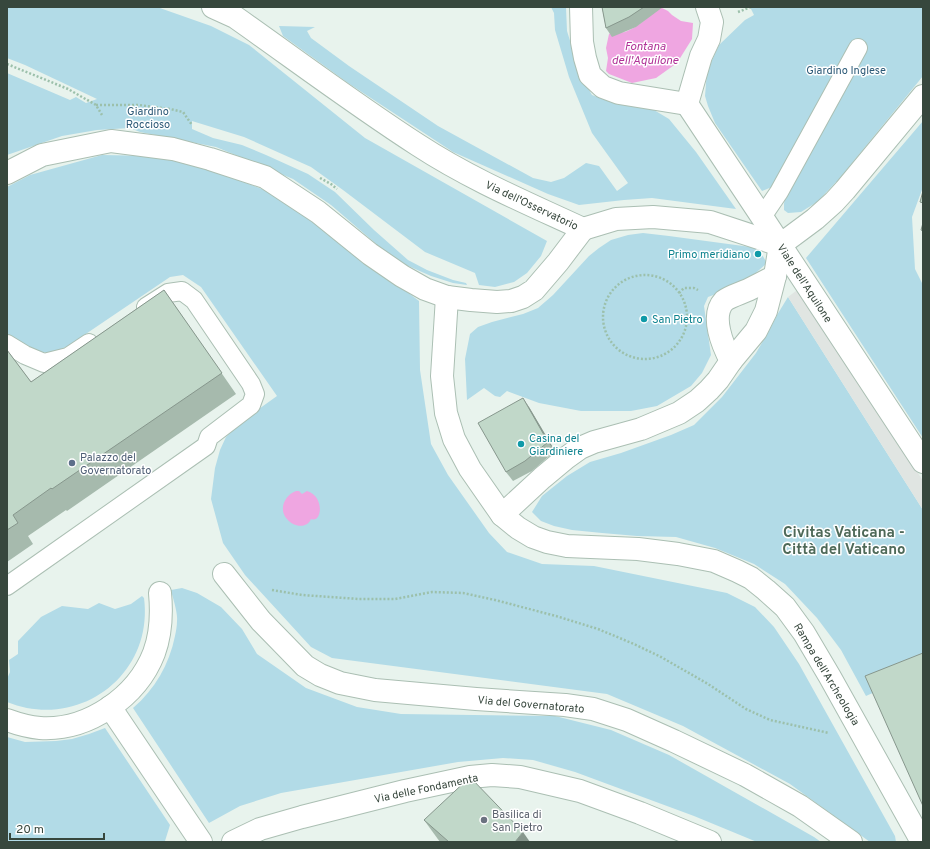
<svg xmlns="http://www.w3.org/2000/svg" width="930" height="849" font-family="Overpass,sans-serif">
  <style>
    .green { fill: #b2dbe7 }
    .parking { fill: #e0e5e2 }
    .water { fill: #efa6e1 }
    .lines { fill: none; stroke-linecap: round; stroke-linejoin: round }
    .service-casing { stroke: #abbfb3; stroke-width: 20 }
    .pedestrian-casing { stroke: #abbfb3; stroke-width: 24 }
    .minor-casing { stroke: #abbfb3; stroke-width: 24 }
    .path { stroke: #9cc0ab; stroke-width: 2.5; stroke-dasharray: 2 2; stroke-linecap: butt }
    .service { stroke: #fff; stroke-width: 18 }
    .pedestrian { stroke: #fff; stroke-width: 22 }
    .minor { stroke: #fff; stroke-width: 22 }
    .wall { fill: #a6baad }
    .shaded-wall { fill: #87978d }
    .building { fill: #c1d8c9; stroke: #87978d }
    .culture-dot { fill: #0f9aa8; stroke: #fff; stroke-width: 1.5 }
    .service-dot { fill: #5c6f8a; stroke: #fff; stroke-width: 1.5 }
    .worship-dot { fill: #6b7280; stroke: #fff; stroke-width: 1.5 }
    .labels { text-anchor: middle; stroke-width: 3; stroke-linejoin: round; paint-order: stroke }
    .park-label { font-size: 11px; fill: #2b5977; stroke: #fff }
    .street-label { font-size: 11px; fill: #37473d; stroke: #fff }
    .culture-label { font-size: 11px; fill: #0d838f; stroke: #fff; text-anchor: start }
    .service-label { font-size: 11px; fill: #4e5e75; stroke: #fff; text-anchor: start }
    .worship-label { font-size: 11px; fill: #5b616d; stroke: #fff; text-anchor: start }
    .water-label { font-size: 12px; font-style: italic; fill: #b03297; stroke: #fff }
    .district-label { font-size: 15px; font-weight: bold; fill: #4e6958; stroke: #fff }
  </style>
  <rect width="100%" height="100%" fill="#e8f3ed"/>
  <g class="green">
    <path d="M 7,7 L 157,7 L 211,26 L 249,45 L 365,138 L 547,241 L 541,256 L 527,273 L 514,282 L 495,287 L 479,285 L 475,273 L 425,252 L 343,190 L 311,167 L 244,137 L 192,121 L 192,129 L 213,138 L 242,145 L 266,155 L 308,174 L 335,192 L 374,230 L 408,260 L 427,270 L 453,280 L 466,283 L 467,285 L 453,283 L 431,276 L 406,265 L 389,255 L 331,205 L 293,179 L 216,147 L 140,132 L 130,128 L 97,130 L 62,136 L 7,155 L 7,73 L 70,100 L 76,97 L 86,103 L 97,99 L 25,65 L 7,58 Z"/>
    <path d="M 551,7 L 566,7 L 567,31 L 581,76 L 592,95 L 616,104 L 654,110 L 669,119 L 696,152 L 736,209 L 652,198 L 624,200 L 579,205 L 548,194 L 453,152 L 348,83 L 283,36 L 279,26 L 315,27 L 307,31 L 311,38 L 349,66 L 438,126 L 533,178 L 551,182 L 564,178 L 586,163 L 599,166 L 617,191 L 628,183 L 592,133 L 569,77 L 555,30 L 554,13 Z"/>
    <path d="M 750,7 L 923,7 L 923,76 L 839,179 L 817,202 L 801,212 L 788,213 L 784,210 L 784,204 L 787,181 L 762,191 L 715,123 L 708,106 L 705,96 L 707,71 L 719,45 L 745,20 L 754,15 Z"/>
    <path d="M 923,121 L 923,187 L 912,217 L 915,269 L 923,285 L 923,438 L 806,258 Z"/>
    <path d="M 102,155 L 154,156 L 196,164 L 283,197 L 419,301 L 420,370 L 431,444 L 448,475 L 489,533 L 507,552 L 542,564 L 594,566 L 727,593 L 755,607 L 774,627 L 799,664 L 895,836 L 896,842 L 870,842 L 790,784 L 683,726 L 607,694 L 332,658 L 311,647 L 245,575 L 223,543 L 211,499 L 215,468 L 220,450 L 226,437 L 238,424 L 277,396 L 201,287 L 183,275 L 170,277 L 68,346 C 63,348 56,352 50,353 C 35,353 19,342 7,334 L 7,187 L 30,175 Z"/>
    <path d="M 643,233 L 669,236 L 758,248 L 767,263 L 743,284 L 708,297 L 704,306 L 711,355 L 702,373 L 691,386 L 657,406 L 631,411 L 581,411 L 539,403 L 507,391 L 500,397 L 495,396 L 484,388 L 467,400 L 465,359 L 470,334 L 478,327 L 492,322 L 523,314 L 538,308 L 553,295 L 589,256 L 599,248 L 611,240 L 628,235 Z"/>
    <path d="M 788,297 L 923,510 L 923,670 L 866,696 L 841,650 L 817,618 L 785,584 L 754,564 L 715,548 L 676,537 L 637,536 L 602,533 L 572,530 L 554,526 L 541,521 L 532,512 L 542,496 L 567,476 L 590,462 L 621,453 L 671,435 L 694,425 L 722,397 L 756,353 L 767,334 L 777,315 Z"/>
    <path d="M 182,588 L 197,593 L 221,607 L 242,629 L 257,654 L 306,688 L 357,707 L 401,714 L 555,716 L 611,730 L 669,755 L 814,837 L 821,842 L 757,842 L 694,816 L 575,772 L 533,760 L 503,758 L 458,762 L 281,793 L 240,806 L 209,823 L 133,708 C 155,689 169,665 175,636 C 176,631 177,626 177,621 C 178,613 173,599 171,590 Z"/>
    <path d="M 142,596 L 144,598 C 154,675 79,731 7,702 L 7,679 L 10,672 L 9,660 L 18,654 L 18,641 L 41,617 L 62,606 L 88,609 L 99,603 L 115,609 L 131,604 Z"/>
    <path d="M 105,728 L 170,825 L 165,841 L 165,842 L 7,842 L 7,737 L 25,742 L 56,741 L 72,739 L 89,734 Z"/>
  </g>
  <path class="parking" d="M 800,288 L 923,481 L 923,510 L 788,297 Z"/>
  <g class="water">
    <path d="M 660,7 L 668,11 L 672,15 L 681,21 L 693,23 L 692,39 L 677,63 L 656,78 L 632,83 L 609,74 L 606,71 L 608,58 L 606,48 L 609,34 C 615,30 619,33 625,32 C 639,27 649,16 660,7 Z"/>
    <path d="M 296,491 L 299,491 L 302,494 L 307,491 C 325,496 322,524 311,519 C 307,529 293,527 287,519 C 278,509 285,495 296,491 Z"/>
  </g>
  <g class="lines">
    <g class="service-casing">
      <g id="service">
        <path d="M 762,217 L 779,192 L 858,48"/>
        <path d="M 7,344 L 25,355 L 44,363 L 68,357 L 89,343"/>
        <path d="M 7,586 L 206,446 L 209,437 L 251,405 L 255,394 L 251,384 L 194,300 L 182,291 L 168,293 L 146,307"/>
      </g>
    </g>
    <g class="pedestrian-casing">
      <g id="pedestrian">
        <path d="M 731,361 C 723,346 710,316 724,301 C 730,296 742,293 750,289 C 758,285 766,281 775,276"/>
        <path d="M 110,707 L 201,842"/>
        <path d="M 7,720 C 18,724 28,727 40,728 C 88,731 137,697 154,653 C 161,634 162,614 160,593"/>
      </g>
    </g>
    <g class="minor-casing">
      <g id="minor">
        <path d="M 581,7 L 582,42 L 585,58 L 590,75 L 603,87 L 619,93 L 687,104"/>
        <path d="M 687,104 L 762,217 L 923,462"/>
        <path d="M 687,104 L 701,56 L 709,39 L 712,22 L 707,7"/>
        <path d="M 7,173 L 42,155 L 111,141 L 173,149 L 210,159 L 265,177 L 318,212 L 370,254 L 402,276 L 425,289 L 447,297 L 471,300 L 497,302 L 511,301 L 523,297 L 534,290 L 558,262 L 583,229 C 527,203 470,179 418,145 C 356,105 296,60 235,17 L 213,7"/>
        <path d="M 583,229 L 616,219 L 653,217 L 710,222 L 780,245"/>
        <path d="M 780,245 L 815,219 L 834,202 L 845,190 L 923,96"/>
        <path d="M 447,297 L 442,376 L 446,413 L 454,439 L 470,469 L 502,515 L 518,528 L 533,537 L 547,542 L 567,546 L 638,549 L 678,554 L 714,561 L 737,571 L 751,578 L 766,590 L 785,607 L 804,633 L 830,677 L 922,842"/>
        <path d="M 502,515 L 542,478 L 566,458 L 580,448 L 594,442 L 641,429 L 679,413 L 697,401 L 709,390 L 718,380 L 731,361 L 756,331 L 766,311 L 775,276 L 780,245"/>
        <path d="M 224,574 L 261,621 L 305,666 L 320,675 L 340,683 L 375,690 L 476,699 L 565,705 L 593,709 L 627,720 L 674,741 L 745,775 L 800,806 L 851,842"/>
        <path d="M 233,842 L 260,829 L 302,817 L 405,791 L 470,777 L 492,775 L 520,777 L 580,791 L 640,813 L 710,842"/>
      </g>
    </g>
    <g class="path">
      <path d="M 738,12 L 751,7"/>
      <path d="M 7,64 L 68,89 L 96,105 L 102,115"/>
      <path d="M 96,105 L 139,105 L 170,109 L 183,112 L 192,125"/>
      <path d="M 320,178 L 331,184 L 337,189"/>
      <circle cx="645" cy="317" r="42"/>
      <path d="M 679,293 L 684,288 L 694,288 L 698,290"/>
      <path d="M 272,590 L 302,595 L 359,599 L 395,599 L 432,592 L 463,593 L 495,600 L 556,616 L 598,629 L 634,644 L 661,657 L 708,684 L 746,709 L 770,720 L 829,733"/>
    </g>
    <use href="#service" class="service"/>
    <use href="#pedestrian" class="pedestrian"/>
    <use href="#minor" class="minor"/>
  </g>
  <g class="wall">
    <path d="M 602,7 L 663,7 L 636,27 L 612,37 L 606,28 Z"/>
    <path d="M 164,290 L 236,394 L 67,511 L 66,510 L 28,536 L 33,544 L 7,562 L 7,350 L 31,382 Z"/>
    <path d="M 529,407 L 555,451 L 532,471 L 513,481 L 506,472 Z"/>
    <path d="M 424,820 L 530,842 L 440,842 Z"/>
  </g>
  <g class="shaded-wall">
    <path d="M 523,398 L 529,407 L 555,451 L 548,442 Z"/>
    <path d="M 523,832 L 530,842 L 515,842 Z"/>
  </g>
  <g class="building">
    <path d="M 602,7 L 644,7 L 629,17 L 606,28 Z"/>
    <path d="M 923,191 L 923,203 L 920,202 Z"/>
    <path d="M 923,223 L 923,231 L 921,230 Z"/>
    <path d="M 164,290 L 222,373 L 52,489 L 51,488 L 13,515 L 18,523 L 7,530 L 7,350 L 31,382 Z"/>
    <path d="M 523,398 L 548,442 L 525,461 L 506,472 L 478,423 Z"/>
    <path d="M 923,653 L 923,806 L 865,676 Z"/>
    <path d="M 470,777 L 523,832 L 515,842 L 449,842 L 424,820 Z"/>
  </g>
  <g class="culture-dot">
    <circle cx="758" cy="254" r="4"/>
    <circle cx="644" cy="319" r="4"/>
    <circle cx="521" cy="444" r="4"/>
  </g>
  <circle class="service-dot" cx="72" cy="463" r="4"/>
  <circle class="worship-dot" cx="484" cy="820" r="4"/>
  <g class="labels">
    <g class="park-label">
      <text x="846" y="74">Giardino Inglese</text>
      <text x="148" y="115">Giardino<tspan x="148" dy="13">Roccioso</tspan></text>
    </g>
    <g class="street-label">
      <text transform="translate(532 205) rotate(25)" y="4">Via dell'Osservatorio</text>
      <text transform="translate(805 283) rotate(57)" y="4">Viale dell'Aquilone</text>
      <text transform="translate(827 674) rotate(59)" y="4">Rampa dell'Archeologia</text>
      <text transform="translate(531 704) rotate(5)" y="4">Via del Governatorato</text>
      <text transform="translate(426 788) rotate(-12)" y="4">Via delle Fondamenta</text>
    </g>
    <g class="culture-label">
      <text x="750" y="258" text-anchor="end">Primo meridiano</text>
      <text x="652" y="323">San Pietro</text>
      <text x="529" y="442">Casina del<tspan x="529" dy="13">Giardiniere</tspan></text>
    </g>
    <g class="service-label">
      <text x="80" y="461">Palazzo del<tspan x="80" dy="13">Governatorato</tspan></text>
    </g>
    <g class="worship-label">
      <text x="492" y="818">Basilica di<tspan x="492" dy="13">San Pietro</tspan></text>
    </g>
    <g class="water-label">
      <text x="645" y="50">Fontana<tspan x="645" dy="14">dell'Aquilone</tspan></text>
    </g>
    <g class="district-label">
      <text x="844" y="537">Civitas Vaticana -<tspan x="844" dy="17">Città del Vaticano</tspan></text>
    </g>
  </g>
  <rect width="930" height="849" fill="none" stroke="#37473d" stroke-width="16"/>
  <path d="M10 833v6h94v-6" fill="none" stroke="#37473d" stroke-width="2"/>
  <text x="16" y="833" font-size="12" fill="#37473d" stroke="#ffffff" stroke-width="3" paint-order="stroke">20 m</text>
</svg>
